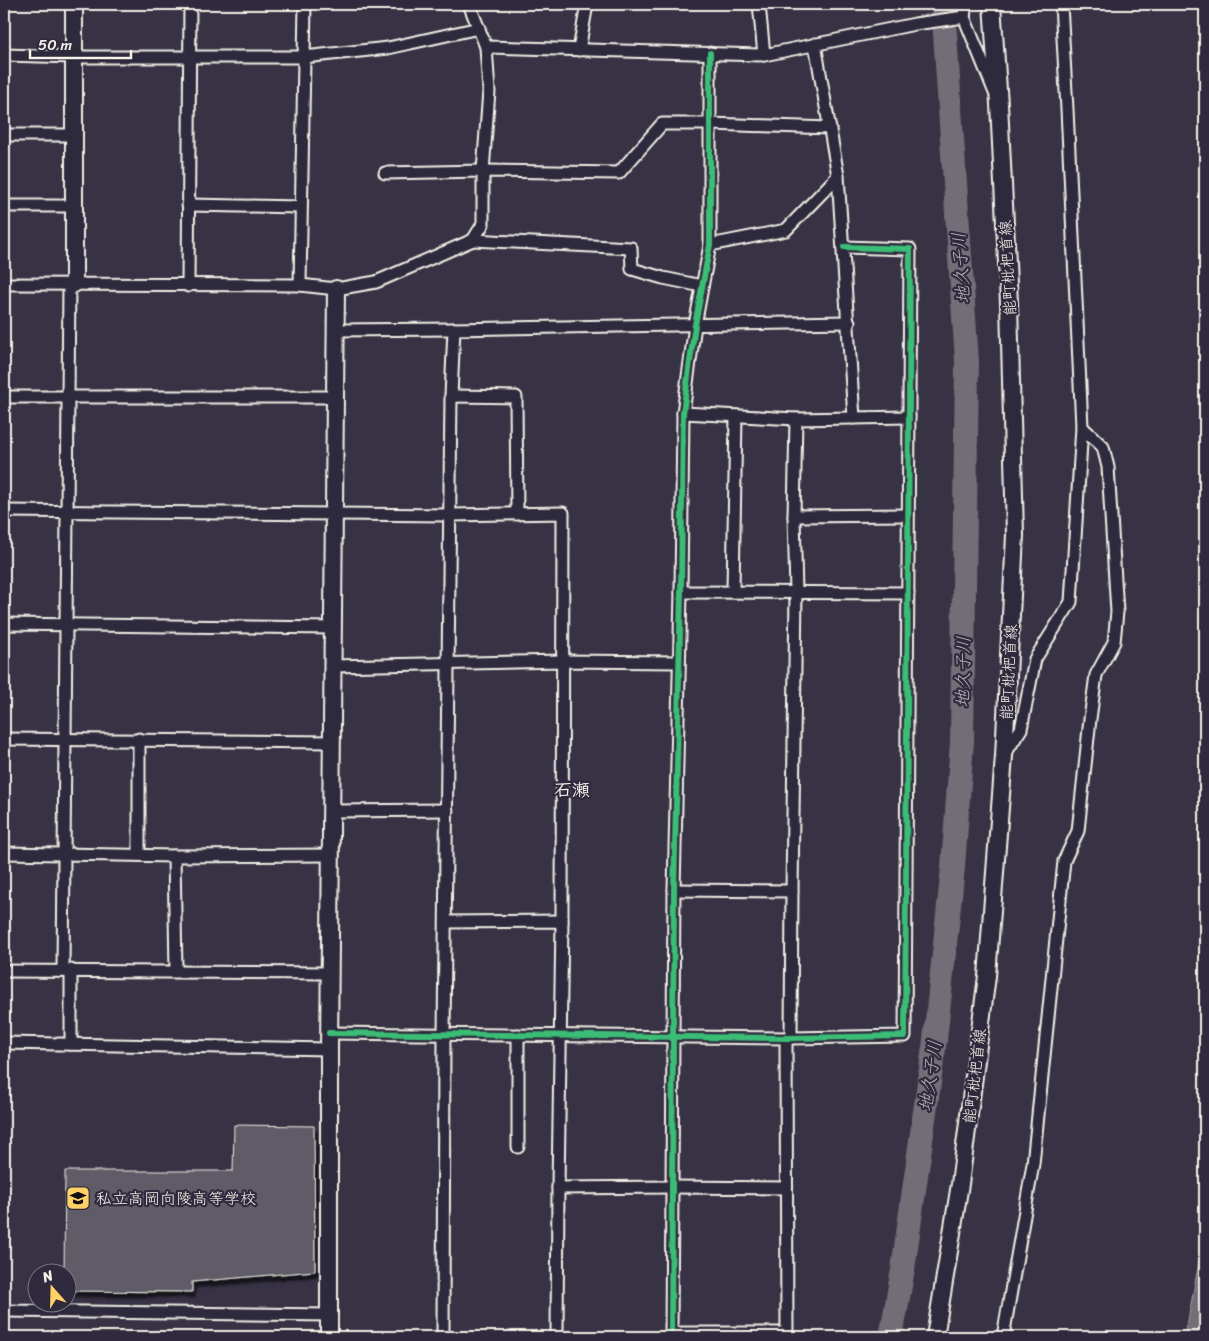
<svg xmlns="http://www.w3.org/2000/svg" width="1209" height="1341" font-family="Sriracha,'Klee One',sans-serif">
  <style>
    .water { fill: #726e77; stroke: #a6a2a4 }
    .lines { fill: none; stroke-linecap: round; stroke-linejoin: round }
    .river { stroke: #726e77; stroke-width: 24 }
    .building { fill: #5f5c67; stroke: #f4f1e8; filter: url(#shadow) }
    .street-casing { stroke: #f4f1e8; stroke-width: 15 }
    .secondary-casing { stroke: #f4f1e8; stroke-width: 20 }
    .street { stroke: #2f2a3d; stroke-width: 11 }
    .secondary { stroke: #2f2a3d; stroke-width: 16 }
    .cycleway-casing { stroke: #2f2a3d; stroke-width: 9 }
    .cycleway { stroke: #3abd76; stroke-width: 6 }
    .labels { text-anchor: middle; stroke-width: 4.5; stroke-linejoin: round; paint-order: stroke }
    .street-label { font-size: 16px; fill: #f4f1e8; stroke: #2f2a3d }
    .poi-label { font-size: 16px; fill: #f4f1e8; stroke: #2f2a3d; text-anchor: start }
    .water-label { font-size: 18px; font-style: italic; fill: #bab6b5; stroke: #2f2a3d }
    .neighbourhood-label { font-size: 18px; font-weight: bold; fill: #f4f1e8; stroke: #2f2a3d }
  </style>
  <defs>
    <filter id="shadow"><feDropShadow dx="3" dy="5.5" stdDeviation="1" flood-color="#0009"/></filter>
  </defs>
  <rect width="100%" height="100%" fill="#373244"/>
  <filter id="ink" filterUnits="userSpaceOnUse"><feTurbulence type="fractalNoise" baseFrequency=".02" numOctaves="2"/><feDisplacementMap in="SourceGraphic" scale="10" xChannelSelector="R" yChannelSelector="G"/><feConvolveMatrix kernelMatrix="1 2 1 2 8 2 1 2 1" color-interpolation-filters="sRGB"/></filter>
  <g filter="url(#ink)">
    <g class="water">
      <path d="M 1205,562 L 1205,738 C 1202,679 1198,621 1205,562 Z"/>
      <path d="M 1205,1230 L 1205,1337 L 1185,1337 L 1185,1336 Z"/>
    </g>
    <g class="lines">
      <path class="river" d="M 891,1337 L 903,1269 L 935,1040 L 953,867 L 962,742 L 967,362 L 943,4"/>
    </g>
    <path class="building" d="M 234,1125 L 314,1126 L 315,1271 L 192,1282 L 192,1292 L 68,1291 L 68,1274 L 64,1274 L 65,1171 L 233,1171 Z"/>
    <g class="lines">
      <g class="street-casing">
        <g id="street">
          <path d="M 759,4 L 764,55"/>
          <path d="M 966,4 L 964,17 L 995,93"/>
          <path d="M 815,44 L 838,176 L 854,418"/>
          <path d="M 486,47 L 764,55 L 915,24 L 964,17"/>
          <path d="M 579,50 L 587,4"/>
          <path d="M 4,55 L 74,57 L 304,57 L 388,48 L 479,28"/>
          <path d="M 4,135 L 74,135"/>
          <path d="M 385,173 L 483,171 L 619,173 L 662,124 L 710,124 L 830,128"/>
          <path d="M 188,205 L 301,207"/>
          <path d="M 4,206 L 74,206"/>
          <path d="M 473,240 L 631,248 L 632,269 L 663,278 L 702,286"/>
          <path d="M 710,245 L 786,230 L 838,176"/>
          <path d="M 4,284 L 300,285 L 336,289 L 376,282 L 473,240 L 483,224 L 483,171 L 489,91 L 486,47 L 469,4"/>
          <path d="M 300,285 L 305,4"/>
          <path d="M 188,286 L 190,4"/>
          <path d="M 335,330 L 454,329 L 849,322"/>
          <path d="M 451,396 L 516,397 L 517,514"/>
          <path d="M 4,397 L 335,397"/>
          <path d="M 683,413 L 796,419 L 909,417"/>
          <path d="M 4,511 L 450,515 L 563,513 L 562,921"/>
          <path d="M 794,516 L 908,515"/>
          <path d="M 733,591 L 736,416"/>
          <path d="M 681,592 L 908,593"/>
          <path d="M 4,624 L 333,628"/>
          <path d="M 333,666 L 562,661 L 679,662"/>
          <path d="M 4,739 L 333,742"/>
          <path d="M 139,739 L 139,855"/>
          <path d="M 1005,754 L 1021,729 L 1035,659 L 1071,602 L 1082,427 L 1067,109 L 1061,4"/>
          <path d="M 332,811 L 447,810"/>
          <path d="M 4,853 L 174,856 L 331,855"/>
          <path d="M 174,856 L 176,971"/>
          <path d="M 674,890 L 792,891 L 791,1038"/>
          <path d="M 792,891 L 796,592 L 794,516 L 796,419"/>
          <path d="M 446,922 L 562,921 L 558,1188 L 557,1337"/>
          <path d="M 63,970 L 69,284"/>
          <path d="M 71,970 L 71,1044"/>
          <path d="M 4,971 L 330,973"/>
          <path d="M 329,1033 L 791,1038 L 905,1036 L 910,249 L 844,247"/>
          <path d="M 786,1038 L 787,1337"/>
          <path d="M 4,1043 L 329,1049"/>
          <path d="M 518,1147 L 518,1035"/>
          <path d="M 558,1188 L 672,1187 L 786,1188"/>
          <path d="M 4,1311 L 329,1315"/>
          <path d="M 671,1333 L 787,1333"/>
          <path d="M 443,1337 L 444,1035 L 451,396 L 454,329"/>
          <path d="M 671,1337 L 674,890 L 681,592 L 683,413 L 695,325 L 710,245 L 710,53"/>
          <path d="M 1003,1337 L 1033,1164 L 1064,861 L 1078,831 L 1090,719 L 1096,675 L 1114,642 L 1117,612 L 1108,467 L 1103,447 L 1082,427"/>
        </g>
      </g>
      <g class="secondary-casing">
        <g id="secondary">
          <path d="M 74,284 L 74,4"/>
          <path d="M 329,1337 L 329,1049 L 336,289"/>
          <path d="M 935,1337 L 960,1184 L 987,976 L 1004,756 L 1015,535 L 1009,303 L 999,104 L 992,4"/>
        </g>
      </g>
      <use href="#street" class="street"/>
      <use href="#secondary" class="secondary"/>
      <g class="cycleway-casing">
        <g id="cycleway">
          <path d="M 329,1033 L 791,1038 L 905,1036 L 910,249 L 844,247"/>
          <path d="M 671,1337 L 674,890 L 681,592 L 683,413 L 695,325 L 710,245 L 710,53"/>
        </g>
      </g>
      <use href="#cycleway" class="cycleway"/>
    </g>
  </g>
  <defs>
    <g id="school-square" transform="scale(1.25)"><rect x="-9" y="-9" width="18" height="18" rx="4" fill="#ffd166" stroke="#2f2a3d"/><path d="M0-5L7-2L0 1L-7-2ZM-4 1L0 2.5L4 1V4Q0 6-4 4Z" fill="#111"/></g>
  </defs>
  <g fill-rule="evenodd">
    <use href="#school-square" x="78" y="1198"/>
  </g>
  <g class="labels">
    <g class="street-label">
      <text transform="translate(1007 268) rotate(-93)" y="6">能町枇杷首線</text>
      <text transform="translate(1008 672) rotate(-87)" y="6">能町枇杷首線</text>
      <text transform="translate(974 1076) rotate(-83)" y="6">能町枇杷首線</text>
    </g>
    <g class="poi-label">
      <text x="96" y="1204">私立高岡向陵高等学校</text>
    </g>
    <g class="water-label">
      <text transform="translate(961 268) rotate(-94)" y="6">地久子川</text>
      <text transform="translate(963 672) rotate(-89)" y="6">地久子川</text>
      <text transform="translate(930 1076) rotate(-82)" y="6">地久子川</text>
    </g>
    <g class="neighbourhood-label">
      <text x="572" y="796">石瀬</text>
    </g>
  </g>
  <rect width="1209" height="1341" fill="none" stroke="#2f2a3d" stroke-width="20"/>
  <rect x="10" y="10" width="1189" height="1321" fill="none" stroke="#f4f1e8" stroke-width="2" filter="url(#ink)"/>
  <g transform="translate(52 1288) rotate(340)"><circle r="24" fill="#2f2a3d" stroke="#7e7a81"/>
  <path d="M0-4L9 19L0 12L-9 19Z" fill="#ffd166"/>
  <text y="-8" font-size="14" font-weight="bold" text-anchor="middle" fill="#f4f1e8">N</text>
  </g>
  <path d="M30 50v8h101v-8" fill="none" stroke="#f4f1e8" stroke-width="2.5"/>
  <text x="38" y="50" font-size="15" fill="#f4f1e8" stroke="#2f2a3d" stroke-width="4" paint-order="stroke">50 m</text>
</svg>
